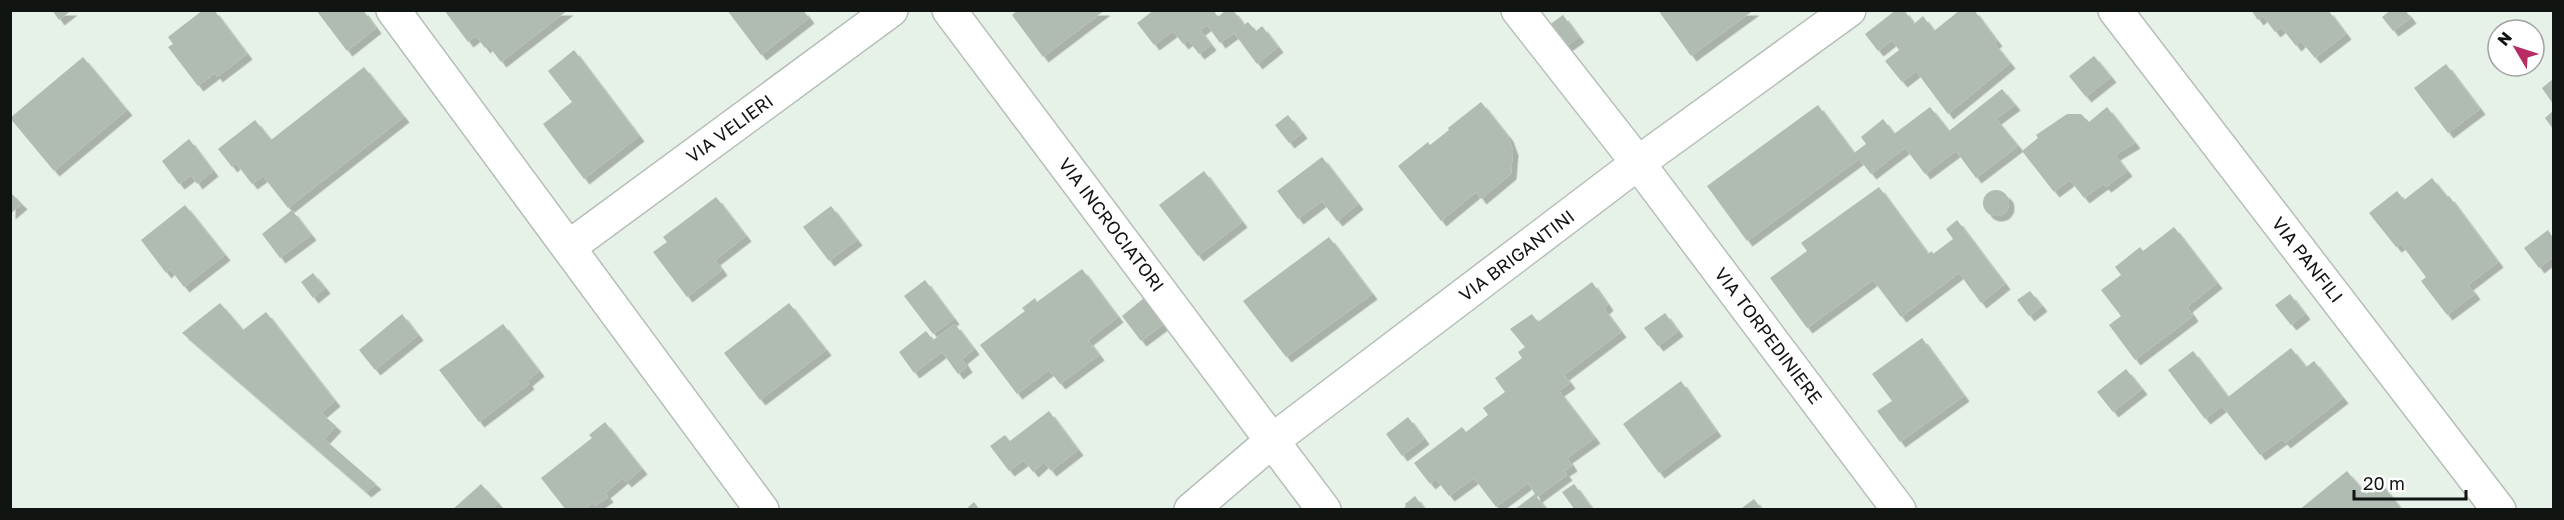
<svg xmlns="http://www.w3.org/2000/svg" width="2564" height="520" font-family="'Golos Text',sans-serif">
  <style>
    .building { fill: #b0bbb2; filter: url(#shadow) }
    .lines { fill: none; stroke-linecap: round; stroke-linejoin: round }
    .minor-casing { stroke: #b5bfb7; stroke-width: 36 }
    .minor { stroke: #fff; stroke-width: 33 }
    .labels { text-anchor: middle; stroke-width: 4.5; stroke-linejoin: round; paint-order: stroke }
    .street-label { font-size: 18px; fill: #111512; stroke: #fff }
  </style>
  <defs>
    <filter id="shadow"><feDropShadow dx="5.5" dy="5.5" stdDeviation="0" flood-color="#0004"/></filter>
  </defs>
  <rect width="100%" height="100%" fill="#e6f1e8"/>
  <g class="building">
    <path d="M 52,10 L 72,10 L 59,20 Z"/>
    <path d="M 203,10 L 214,10 L 247,54 L 217,77 L 215,73 L 198,86 L 168,47 L 173,44 L 168,37 Z"/>
    <path d="M 316,10 L 363,10 L 376,28 L 347,51 Z"/>
    <path d="M 444,10 L 568,10 L 501,62 L 488,45 L 485,48 L 476,36 L 468,42 Z"/>
    <path d="M 727,10 L 803,10 L 809,18 L 761,55 Z"/>
    <path d="M 1018,10 L 1105,10 L 1043,57 L 1012,15 Z"/>
    <path d="M 1154,10 L 1213,10 L 1218,17 L 1226,10 L 1233,10 L 1244,25 L 1248,22 L 1256,31 L 1262,26 L 1278,47 L 1257,64 L 1234,33 L 1220,43 L 1207,25 L 1200,30 L 1211,45 L 1199,54 L 1188,40 L 1183,44 L 1173,31 L 1154,45 L 1137,23 Z"/>
    <path d="M 1658,10 L 1754,10 L 1691,56 Z"/>
    <path d="M 1896,10 L 1904,10 L 1914,24 L 1923,16 L 1934,31 L 1960,10 L 1974,10 L 1997,41 L 1994,43 L 2010,63 L 1948,114 L 1916,71 L 1902,82 L 1885,61 L 1899,50 L 1892,40 L 1878,51 L 1865,34 Z"/>
    <path d="M 2251,10 L 2328,10 L 2346,34 L 2315,58 L 2301,41 L 2296,46 L 2281,27 L 2275,32 L 2263,16 L 2258,20 Z"/>
    <path d="M 2391,10 L 2405,10 L 2411,18 L 2393,31 L 2382,17 Z"/>
    <path d="M 1563,15 L 1579,37 L 1561,50 L 1545,28 Z"/>
    <path d="M 574,50 L 639,136 L 584,179 L 543,124 L 572,102 L 548,71 Z"/>
    <path d="M 2094,56 L 2111,77 L 2086,97 L 2069,76 Z"/>
    <path d="M 83,57 L 127,110 L 54,171 L 10,118 Z"/>
    <path d="M 2446,64 L 2480,109 L 2448,133 L 2414,88 Z"/>
    <path d="M 364,67 L 404,117 L 288,208 L 263,176 L 252,184 L 236,163 L 232,167 L 218,149 L 255,120 L 271,140 Z"/>
    <path d="M 2553,79 L 2553,104 L 2542,88 Z"/>
    <path d="M 2002,89 L 2015,105 L 1996,119 L 2018,146 L 1976,178 L 1956,151 L 1925,174 L 1905,148 L 1871,174 L 1859,159 L 1747,241 L 1707,186 L 1818,105 L 1854,153 L 1866,144 L 1861,137 L 1883,119 L 1894,134 L 1930,107 L 1949,131 Z"/>
    <path d="M 1481,102 L 1508,136 L 1513,150 L 1511,174 L 1481,199 L 1476,192 L 1441,221 L 1398,166 L 1428,142 L 1430,145 L 1449,130 L 1448,128 Z"/>
    <path d="M 2107,107 L 2135,143 L 2115,155 L 2127,171 L 2106,187 L 2103,184 L 2084,198 L 2070,180 L 2054,192 L 2022,151 L 2038,138 L 2036,135 L 2067,114 L 2081,114 L 2089,122 Z"/>
    <path d="M 2553,111 L 2553,129 L 2545,118 Z"/>
    <path d="M 1288,115 L 1302,133 L 1289,143 L 1275,125 Z"/>
    <path d="M 189,139 L 213,171 L 197,184 L 191,175 L 179,184 L 162,161 Z"/>
    <path d="M 1322,157 L 1358,204 L 1337,221 L 1322,201 L 1298,219 L 1277,191 Z"/>
    <path d="M 1204,171 L 1242,222 L 1198,256 L 1159,205 Z"/>
    <path d="M 2432,178 L 2447,197 L 2449,196 L 2498,262 L 2468,285 L 2475,294 L 2447,315 L 2421,281 L 2426,277 L 2401,244 L 2396,247 L 2369,213 L 2397,191 L 2404,200 Z"/>
    <path d="M 1879,187 L 1928,254 L 1932,251 L 1933,254 L 1953,239 L 1946,229 L 1957,220 L 2005,284 L 1981,303 L 1959,273 L 1901,317 L 1873,280 L 1807,328 L 1770,278 L 1807,251 L 1801,243 Z"/>
    <circle cx="1996" cy="203" r="13"/>
    <path d="M 10,192 L 22,204 L 10,214 Z"/>
    <path d="M 716,197 L 746,236 L 715,260 L 722,270 L 687,297 L 653,252 L 667,242 L 663,237 Z"/>
    <path d="M 185,205 L 225,255 L 184,287 L 170,269 L 166,273 L 141,240 Z"/>
    <path d="M 831,206 L 857,240 L 829,261 L 803,227 Z"/>
    <path d="M 292,210 L 311,235 L 280,258 L 262,234 Z"/>
    <path d="M 2174,227 L 2217,283 L 2187,307 L 2193,316 L 2135,360 L 2109,325 L 2121,316 L 2101,290 L 2121,275 L 2115,267 L 2140,247 L 2143,251 Z"/>
    <path d="M 2548,230 L 2553,238 L 2553,257 L 2539,268 L 2524,248 Z"/>
    <path d="M 1329,237 L 1372,294 L 1286,357 L 1243,301 Z"/>
    <path d="M 1082,269 L 1118,317 L 1088,340 L 1099,355 L 1060,384 L 1049,370 L 1017,394 L 980,345 L 1025,311 L 1022,308 L 1035,298 L 1037,302 Z"/>
    <path d="M 313,273 L 325,288 L 313,298 L 301,282 Z"/>
    <path d="M 925,280 L 954,319 L 933,334 L 904,296 Z"/>
    <path d="M 1592,282 L 1608,305 L 1604,309 L 1621,332 L 1564,375 L 1570,383 L 1559,391 L 1595,438 L 1567,458 L 1572,466 L 1564,471 L 1567,475 L 1537,497 L 1547,510 L 1514,510 L 1535,494 L 1528,483 L 1496,507 L 1474,478 L 1449,496 L 1436,479 L 1430,484 L 1414,463 L 1462,427 L 1466,432 L 1488,415 L 1483,408 L 1505,392 L 1495,378 L 1522,358 L 1518,352 L 1525,347 L 1510,329 L 1532,314 L 1538,322 Z"/>
    <path d="M 2030,291 L 2042,306 L 2029,316 L 2017,300 Z"/>
    <path d="M 2290,294 L 2305,314 L 2291,325 L 2275,305 Z"/>
    <path d="M 1144,298 L 1164,324 L 1141,341 L 1122,316 Z"/>
    <path d="M 220,303 L 243,330 L 266,312 L 335,401 L 321,413 L 336,426 L 324,439 L 376,484 L 366,492 L 182,333 Z"/>
    <path d="M 789,303 L 826,350 L 760,400 L 724,353 Z"/>
    <path d="M 1665,313 L 1678,331 L 1658,346 L 1644,328 Z"/>
    <path d="M 402,314 L 418,335 L 375,370 L 359,350 Z"/>
    <path d="M 503,324 L 539,371 L 527,381 L 529,384 L 479,422 L 439,370 Z"/>
    <path d="M 955,324 L 974,349 L 962,359 L 967,367 L 958,374 L 942,352 L 914,373 L 899,352 L 926,331 L 933,340 Z"/>
    <path d="M 1922,338 L 1964,396 L 1900,442 L 1877,411 L 1892,401 L 1872,374 Z"/>
    <path d="M 2291,348 L 2306,367 L 2314,361 L 2343,398 L 2285,443 L 2282,439 L 2260,455 L 2222,406 L 2205,419 L 2168,370 L 2193,351 L 2228,397 Z"/>
    <path d="M 2126,369 L 2142,389 L 2113,412 L 2097,392 Z"/>
    <path d="M 1681,381 L 1716,431 L 1659,473 L 1623,424 Z"/>
    <path d="M 1049,411 L 1078,450 L 1051,471 L 1044,462 L 1033,472 L 1024,460 L 1009,471 L 990,446 L 1005,435 L 1010,441 Z"/>
    <path d="M 1408,417 L 1424,439 L 1402,456 L 1386,434 Z"/>
    <path d="M 605,422 L 642,469 L 626,482 L 623,478 L 605,493 L 608,497 L 595,506 L 592,503 L 584,510 L 566,510 L 541,478 L 592,438 L 589,435 Z"/>
    <path d="M 2347,471 L 2366,494 L 2380,482 L 2402,510 L 2299,510 Z"/>
    <path d="M 481,484 L 498,503 L 491,510 L 452,510 Z"/>
    <path d="M 1574,484 L 1593,510 L 1575,510 L 1562,492 Z"/>
    <path d="M 1415,496 L 1425,510 L 1402,510 L 1406,506 L 1405,504 Z"/>
    <path d="M 1754,499 L 1762,510 L 1737,510 L 1742,508 Z"/>
    <path d="M 974,502 L 980,510 L 965,510 Z"/>
  </g>
  <g class="lines">
    <g class="minor-casing">
      <g id="minor">
        <path d="M 393,10 L 762,510"/>
        <path d="M 949,10 L 1324,510"/>
        <path d="M 1518,10 L 1638,163 L 1899,510"/>
        <path d="M 2115,10 L 2499,510"/>
        <path d="M 569,247 L 891,10"/>
        <path d="M 1191,510 L 1273,440 L 1638,163 L 1849,10"/>
      </g>
    </g>
    <use href="#minor" class="minor"/>
  </g>
  <g class="labels">
    <g class="street-label">
      <text transform="translate(730 129) rotate(-36)" y="6">VIA VELIERI</text>
      <text transform="translate(1111 225) rotate(53)" y="6">VIA INCROCIATORI</text>
      <text transform="translate(1517 256) rotate(-37)" y="6">VIA BRIGANTINI</text>
      <text transform="translate(2307 260) rotate(52)" y="6">VIA PANFILI</text>
      <text transform="translate(1768 336) rotate(53)" y="6">VIA TORPEDINIERE</text>
    </g>
  </g>
  <rect width="2564" height="520" fill="none" stroke="#111512" stroke-width="24"/>
  <g transform="translate(2516 48) rotate(309)"><circle r="28" fill="#ffffff" stroke="#a0a1a0" stroke-width="1.5"/>
  <path d="M0-4.5L10 22L0 15L-10 22Z" fill="#b82c65"/>
  <text y="-9" font-size="16" font-weight="bold" text-anchor="middle" fill="#111512">N</text>
  </g>
  <path d="M2354 490v9h112v-9" fill="none" stroke="#111512" stroke-width="3"/>
  <text x="2363" y="490" font-size="18" fill="#111512" stroke="#ffffff" stroke-width="4.5" paint-order="stroke">20 m</text>
</svg>
